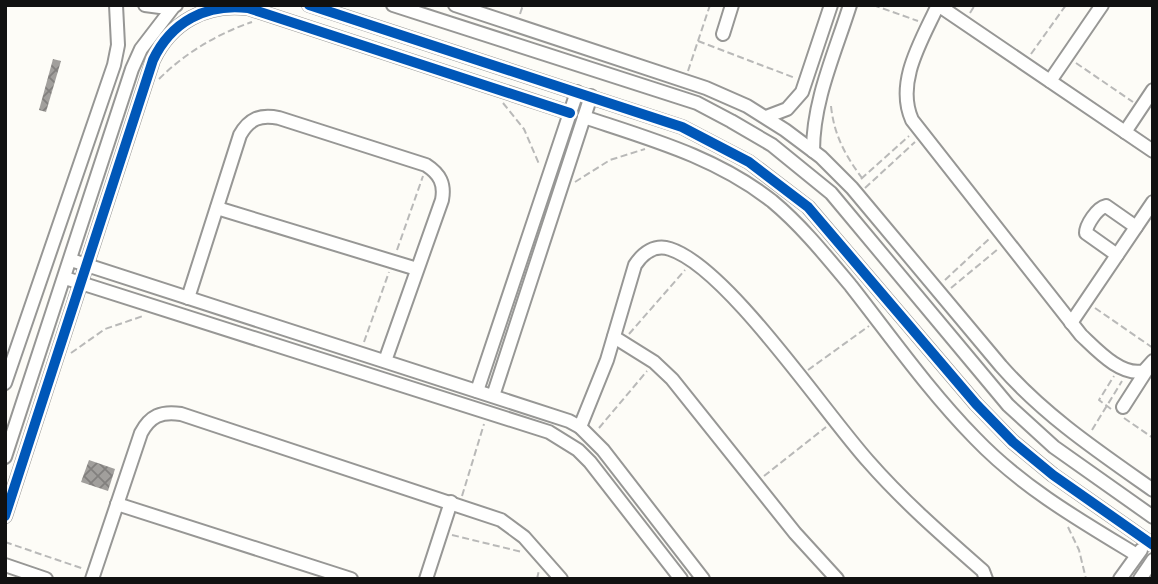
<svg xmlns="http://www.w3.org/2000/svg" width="1158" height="584" font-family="'Crimson Pro',serif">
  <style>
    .building { fill: url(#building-cross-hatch) }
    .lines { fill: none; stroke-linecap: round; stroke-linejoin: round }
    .minor-casing { stroke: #979795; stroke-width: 16 }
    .path { stroke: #b9b9b8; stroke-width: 2; stroke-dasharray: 7 3.5; stroke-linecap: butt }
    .minor { stroke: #fffffe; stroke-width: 12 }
    .cycleway-casing { stroke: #fff; stroke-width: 15 }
    .cycleway { stroke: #0057b8; stroke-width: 10 }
  </style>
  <defs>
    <pattern id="building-cross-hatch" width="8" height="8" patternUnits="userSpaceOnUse" patternTransform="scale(1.75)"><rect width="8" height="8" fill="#a19f9c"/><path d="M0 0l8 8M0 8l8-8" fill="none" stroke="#82807e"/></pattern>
  </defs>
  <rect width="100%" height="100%" fill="#fdfcf7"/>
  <g class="building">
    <path d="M 53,59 L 61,61 L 46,112 L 39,110 Z"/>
    <path d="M 89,460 L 115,469 L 108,491 L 81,482 Z"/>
  </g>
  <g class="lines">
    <g class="minor-casing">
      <g id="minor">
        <path d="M 145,5 L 160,7 L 176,5"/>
        <path d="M 309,5 L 682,127 L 749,162 L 808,207 L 976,404 L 1013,442 L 1053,475 L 1153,545"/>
        <path d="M 393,5 L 697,103 L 731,121 L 772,145 L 831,193 L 1008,405 L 1054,447 L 1153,517"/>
        <path d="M 455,5 L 706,88 L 747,106 L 785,130 L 821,157 L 852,188 L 1001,366 C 1045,416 1099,452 1153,490"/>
        <path d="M 723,34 L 732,5"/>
        <path d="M 1050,81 L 1102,5"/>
        <path d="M 584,117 C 650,139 716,157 772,201 C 802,226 826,256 851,286 C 891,337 929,391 975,438 C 1022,487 1079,520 1137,555"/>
        <path d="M 766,117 L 787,109 L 802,92 L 831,5"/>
        <path d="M 1125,132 L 1153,90"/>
        <path d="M 813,151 C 813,100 835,53 850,5"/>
        <path d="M 1153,151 L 938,5 C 922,40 895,82 912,120 L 1081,335 C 1096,349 1121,377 1144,371 L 1153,361"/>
        <path d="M 217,208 L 417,269"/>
        <path d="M 1117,255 L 1086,233 C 1086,225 1097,208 1106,206 L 1136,227"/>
        <path d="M 71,260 L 569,421 L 580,427 L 603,450 L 703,579"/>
        <path d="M 65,278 L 549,432 L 578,450 L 590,462 L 681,579"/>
        <path d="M 188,298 L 240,135 C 249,119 260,114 279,118 L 426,165 C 440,174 445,184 442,200 L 385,361"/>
        <path d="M 1071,323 L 1153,202"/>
        <path d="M 614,337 L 654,362 L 672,379 L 795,533 L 837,579"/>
        <path d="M 5,383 L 114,65 L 118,45 L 116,5"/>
        <path d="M 477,391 L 577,92"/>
        <path d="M 493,396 L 591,96"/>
        <path d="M 1123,407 L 1148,368"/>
        <path d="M 580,427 L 607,360 L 635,265 C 643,253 655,244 670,249 C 727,267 824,412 868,461 C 903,501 942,535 983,571 L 986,579"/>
        <path d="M 5,457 L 132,69 L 141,49 L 174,6"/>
        <path d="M 117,504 L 351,579"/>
        <path d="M 5,516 L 153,60 C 171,22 206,3 248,8 L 570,113"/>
        <path d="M 5,565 L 46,579"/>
        <path d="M 92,579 L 141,433 C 150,416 161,411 181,414 L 501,520 L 524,537 L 561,579"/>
        <path d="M 426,579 L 451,502"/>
        <path d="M 1120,579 L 1141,550"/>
        <path d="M 1140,579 L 1153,560"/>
      </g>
    </g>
    <g class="path">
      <path d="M 873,5 L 918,21"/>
      <path d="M 970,13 L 975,5"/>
      <path d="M 520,14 L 523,5"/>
      <path d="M 698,41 L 795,78"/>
      <path d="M 1031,54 L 1066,5"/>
      <path d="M 1076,63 L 1133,102"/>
      <path d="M 688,71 L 710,5"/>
      <path d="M 159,79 C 185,53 217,34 252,22"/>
      <path d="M 503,103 L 524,129 L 539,164"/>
      <path d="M 831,106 C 834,135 845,155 862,178"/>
      <path d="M 861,179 L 909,136"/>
      <path d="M 575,182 L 610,160 L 645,149"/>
      <path d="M 865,188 L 915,142"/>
      <path d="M 397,250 L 423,176"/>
      <path d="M 945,280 L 990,238"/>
      <path d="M 951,288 L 998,249"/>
      <path d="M 1095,308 L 1153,348"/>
      <path d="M 629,334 L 685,270"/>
      <path d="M 364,342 L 389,272"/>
      <path d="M 71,353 L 105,329 L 143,316"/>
      <path d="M 808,370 L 869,326"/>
      <path d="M 1111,409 L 1099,400 L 1114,376"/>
      <path d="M 1124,418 L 1153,438"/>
      <path d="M 599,428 L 647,371"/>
      <path d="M 1092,430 L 1122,381"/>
      <path d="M 764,476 L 826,427"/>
      <path d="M 462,496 L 484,424"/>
      <path d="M 1068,527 L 1079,550 L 1086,579"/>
      <path d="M 452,535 L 522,552"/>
      <path d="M 5,542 L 84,569"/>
      <path d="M 537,579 L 539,570"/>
    </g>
    <use href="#minor" class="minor"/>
    <g class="cycleway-casing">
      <g id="cycleway">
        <path d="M 309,5 L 682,127 L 749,162 L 808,207 L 976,404 L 1013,442 L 1053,475 L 1153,545"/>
        <path d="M 5,516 L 153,60 C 171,22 206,3 248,8 L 570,113"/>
      </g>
    </g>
    <use href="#cycleway" class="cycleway"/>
  </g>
  <rect width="1158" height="584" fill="none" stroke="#111111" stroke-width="14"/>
</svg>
